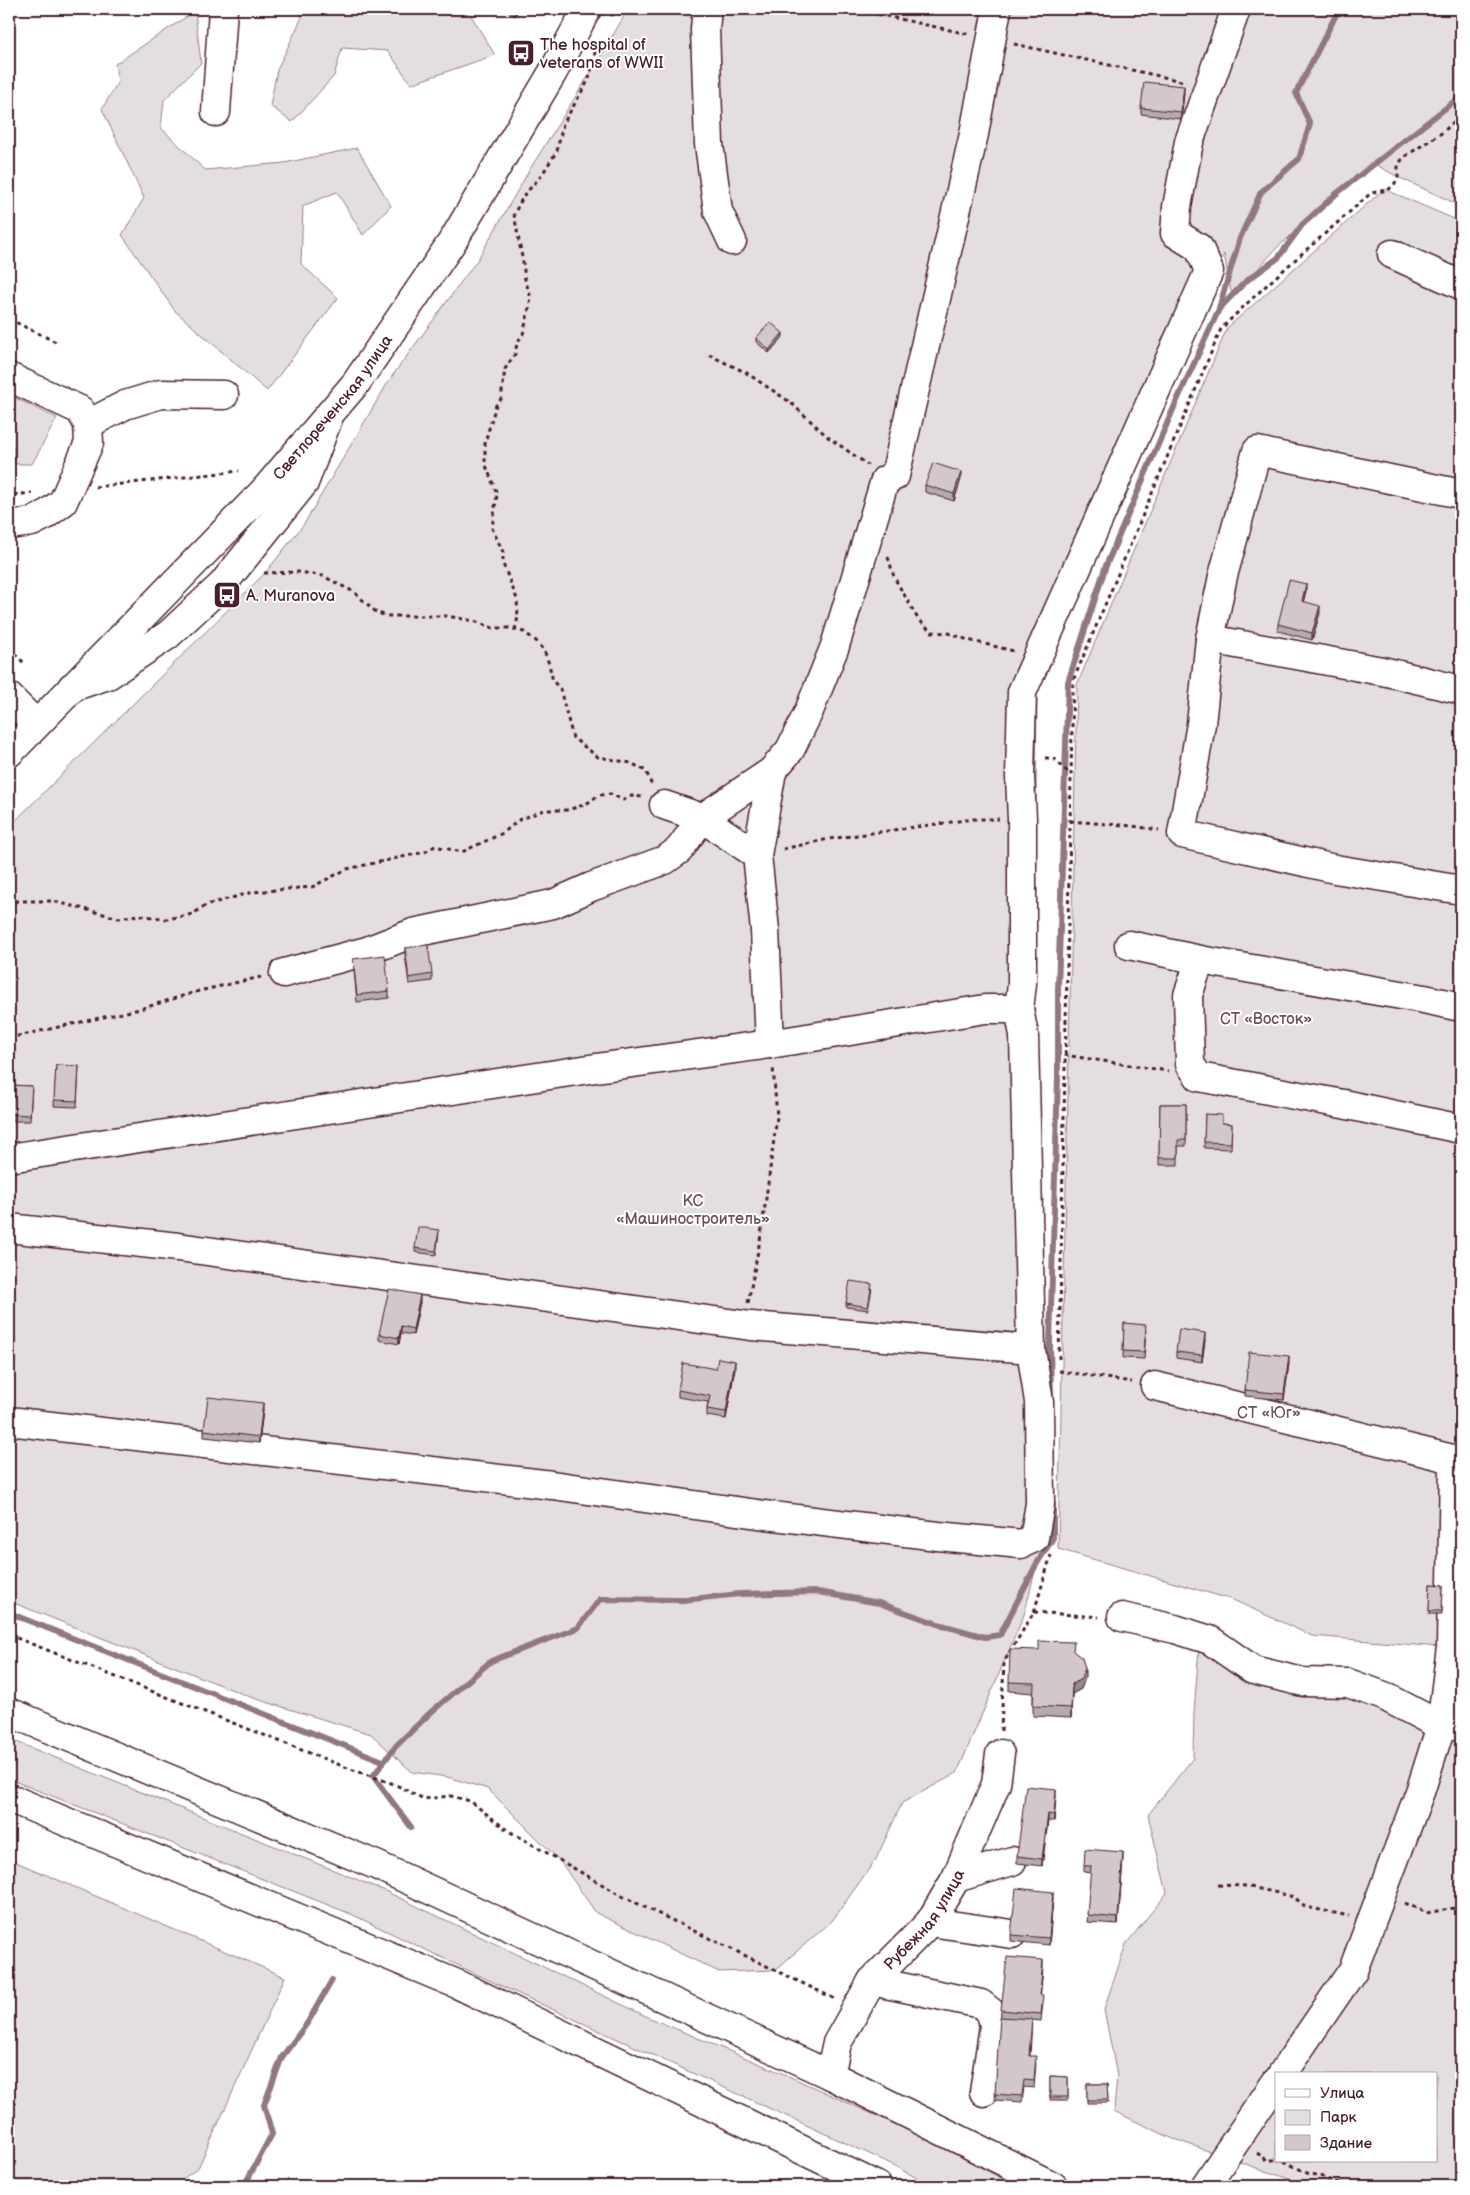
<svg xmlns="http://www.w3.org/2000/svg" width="1470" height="2195" font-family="'Balsamiq Sans',sans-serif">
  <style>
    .green { fill: #e5dee0; stroke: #987e86; fill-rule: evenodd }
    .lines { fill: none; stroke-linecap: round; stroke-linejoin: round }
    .stream { stroke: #91787e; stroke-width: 6 }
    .minor-casing { stroke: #4a1f2b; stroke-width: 31 }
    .major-casing { stroke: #4a1f2b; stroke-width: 31 }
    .path { stroke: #4a1f2b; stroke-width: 3; stroke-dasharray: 4 4; stroke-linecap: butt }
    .minor { stroke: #fff; stroke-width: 28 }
    .major { stroke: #fff; stroke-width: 28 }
    .wall { fill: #b5abaf; stroke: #4a1f2b }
    .shaded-wall { fill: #938b8e; stroke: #4a1f2b }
    .building { fill: #d2c7cb; stroke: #4a1f2b }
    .labels { text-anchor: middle; stroke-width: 4; stroke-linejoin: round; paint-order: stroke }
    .poi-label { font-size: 16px; fill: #4a1f2b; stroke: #fff; text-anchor: start }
    .street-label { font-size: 16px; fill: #4a1f2b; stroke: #fff }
    .park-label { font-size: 16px; fill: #714f58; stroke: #fff }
  </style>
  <rect width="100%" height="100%" fill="#fff"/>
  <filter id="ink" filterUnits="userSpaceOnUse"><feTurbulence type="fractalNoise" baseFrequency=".02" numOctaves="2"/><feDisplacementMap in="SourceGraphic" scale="10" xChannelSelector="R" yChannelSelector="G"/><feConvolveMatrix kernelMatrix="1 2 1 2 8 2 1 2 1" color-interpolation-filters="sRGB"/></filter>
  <g filter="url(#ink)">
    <g class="green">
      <path d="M 297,9 L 467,9 L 495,55 L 411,84 L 388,51 L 342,48 L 334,76 L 292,122 L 270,106 L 277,70 L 302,17 Z"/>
      <path d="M 628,9 L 1461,9 L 1461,206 L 1398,177 L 1371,162 L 1277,248 L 1232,297 L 1224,254 L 1037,688 L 1034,1006 L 1040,1551 L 1024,1615 L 957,1773 L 902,1803 L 876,1859 L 832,1921 L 775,1970 L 719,1972 L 596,1913 L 560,1861 L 488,1789 L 447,1777 L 412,1772 L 371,1734 L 253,1698 L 9,1601 L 9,827 L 266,572 L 304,524 L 390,379 L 478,259 L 530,169 L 601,56 Z"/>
      <path d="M 195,11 L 201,63 L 164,100 L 161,128 L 205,170 L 284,163 L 357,148 L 391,206 L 363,235 L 337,192 L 303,206 L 301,264 L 338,298 L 267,391 L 175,311 L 122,235 L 144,198 L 102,109 L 118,82 L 115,64 Z"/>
      <path d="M 1384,189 L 1461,222 L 1461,1649 L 1312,1636 L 1233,1600 L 1058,1549 L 1077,685 L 1227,328 Z"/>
      <path d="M 9,395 L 57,418 L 32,464 L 15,464 L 9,418 Z"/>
      <path d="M 1199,1647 L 1348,1683 L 1461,1724 L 1461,2186 L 1309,2186 L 1171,2138 L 1114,2111 L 1117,2076 L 1104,2009 L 1126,1944 L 1167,1893 L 1148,1815 L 1193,1758 L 1194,1712 ZM 1276,2074 L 1436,2074 L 1436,2161 L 1276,2161 Z"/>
      <path d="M 9,1739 L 383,1890 L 650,2018 L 784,2074 L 908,2130 L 1017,2186 L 932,2186 L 885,2161 L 497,1984 L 351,1914 L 9,1779 Z"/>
      <path d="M 9,1859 L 285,1977 L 198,2168 L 173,2186 L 9,2186 Z"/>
    </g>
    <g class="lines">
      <g class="stream">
        <path d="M 1219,308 L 1240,238 L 1261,192 L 1299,159 L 1310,124 L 1296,93 L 1339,9"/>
        <path d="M 1051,1396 L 1050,1343 L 1058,1077 L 1058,990 L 1068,682 L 1105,568 L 1175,405 L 1219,309 L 1246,281 L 1278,258 L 1302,225 L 1336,194 L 1461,96"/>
        <path d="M 9,1613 L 383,1761"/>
        <path d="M 411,1827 L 373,1776 L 396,1746 L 430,1713 L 491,1661 L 578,1628 L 600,1599 L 682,1600 L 740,1594 L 818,1592 L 879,1603 L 938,1624 L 985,1637 L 1000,1635 L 1036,1565 L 1053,1538 L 1053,1504"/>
        <path d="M 244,2186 L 272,2134 L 264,2105 L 282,2057 L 308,2022 L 332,1980"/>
      </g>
      <g class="minor-casing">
        <g id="minor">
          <path d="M 707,9 L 705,29 L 709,144 L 718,211 L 732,241"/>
          <path d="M 216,112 L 223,9"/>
          <path d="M 1392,254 L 1461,285"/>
          <path d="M 9,377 L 80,410 L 88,424 L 89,443 L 63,502 L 44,516 L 32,522 L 9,525"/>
          <path d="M 88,424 L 125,405 L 161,394 L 224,395"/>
          <path d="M 1461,494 L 1257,451 L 1223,576 L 1210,639 L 1201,724 L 1182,834 L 1335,869 L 1461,890"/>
          <path d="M 1210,639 L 1387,672 L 1461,690"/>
          <path d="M 72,687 L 108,675 L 168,635 L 222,585 L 304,483 L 329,416"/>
          <path d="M 9,697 L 36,724"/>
          <path d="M 664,805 L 702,818 L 757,855"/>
          <path d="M 1129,945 L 1200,960 L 1188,995 L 1190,1064 L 1199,1077 L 1343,1104 L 1461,1129"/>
          <path d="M 1200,960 L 1424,999 L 1461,1007"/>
          <path d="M 284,973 L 367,951 L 413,933 L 553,904 L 591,887 L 665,860 L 679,850 L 702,818 L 772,771"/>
          <path d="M 1019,1009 L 1022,984 L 1022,819 L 1020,777 L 1022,692 L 1209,271 L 1199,248 L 1175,233 L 1177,207 L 1189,142 L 1236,9"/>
          <path d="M 9,1158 L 596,1068 L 770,1044 L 765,930 L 757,855 L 772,771 L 790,750 L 809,711 L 835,646 L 885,480 L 895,476 L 974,134 L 997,9"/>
          <path d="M 9,1228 L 178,1247 L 751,1326 L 1031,1349"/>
          <path d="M 1155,1386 L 1461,1461"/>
          <path d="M 9,1421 L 552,1485 L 765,1515 L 938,1536 L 1021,1544 L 1034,1538 L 1040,1504 L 1039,1402 L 1031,1349 L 1024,1035 L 1019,1009 L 985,1009 L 770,1044"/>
          <path d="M 1122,1617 L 1175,1629 L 1210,1640 L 1253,1670 L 1303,1682 L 1348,1683 L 1384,1696 L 1441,1726 L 1461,1724"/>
          <path d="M 956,1878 L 1012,1861"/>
          <path d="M 930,1922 L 1012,1934"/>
          <path d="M 872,1981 L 981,2004 L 991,2012 L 994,2026 L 984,2092"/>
          <path d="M 1282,2074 L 1353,1970 L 1421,1789 L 1441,1726 L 1451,1647 L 1454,1460"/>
          <path id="s1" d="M 830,2075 L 837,2043 L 872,1981 L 930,1922 L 956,1878 L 996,1784 L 1000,1754"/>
          <path d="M 1205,2186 L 1276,2082"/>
        </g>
      </g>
      <g class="major-casing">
        <g id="major">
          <path id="s2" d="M 9,753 L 264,491 L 356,383 L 454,239 L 553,72 L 587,9"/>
          <path d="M 9,1712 L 376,1865 L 830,2075 L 1053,2186"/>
          <path d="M 9,1798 L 457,1984 L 877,2186"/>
        </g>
      </g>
      <g class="path">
        <path d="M 854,9 L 968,34"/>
        <path d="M 611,16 L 615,9"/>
        <path d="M 1014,44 L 1186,82"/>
        <path d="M 9,319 L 56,342"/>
        <path d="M 709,355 L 745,372 L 790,402 L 828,437 L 868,465"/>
        <path d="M 9,448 L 13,495 L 32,493"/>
        <path d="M 95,487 L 239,471"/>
        <path d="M 888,557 L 894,577 L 918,619 L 932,632 L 949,633 L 968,640 L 1014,651"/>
        <path d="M 264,573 L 300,572 L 323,576 L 354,592 L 376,612 L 386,616 L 447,616 L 474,621 L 493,628 L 509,628 L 524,632 L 536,641 L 544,650 L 549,664 L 553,681 L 560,689 L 573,738 L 598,757 L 631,763 L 646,771 L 652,786"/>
        <path d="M 515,630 L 518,617 L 517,599 L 503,564 L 503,552 L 492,528 L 497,494 L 485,463 L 485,442 L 496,405 L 501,399 L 505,369 L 515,354 L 517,343 L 523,334 L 527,318 L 531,298 L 524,276 L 524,268 L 514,214 L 524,195 L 541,176 L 557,151 L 563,124 L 589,79 L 597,44"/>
        <path d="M 9,648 L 25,664"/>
        <path d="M 1045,758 L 1053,758 L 1071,775"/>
        <path d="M 1070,821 L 1132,826 L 1159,830"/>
        <path d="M 783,849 L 829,839 L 973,819 L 999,819"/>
        <path d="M 9,907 L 17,901 L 53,901 L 119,918 L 138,915 L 167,919 L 193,914 L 206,905 L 253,892 L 312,887 L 347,869 L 425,852 L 435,846 L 462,852 L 503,833 L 519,820 L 544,810 L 568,810 L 586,804 L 599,795 L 611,794 L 623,800 L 631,796 L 643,797"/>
        <path d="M 9,1038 L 140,1009 L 199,991 L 261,977"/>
        <path d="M 1064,1055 L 1168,1071"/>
        <path d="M 748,1303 L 761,1235 L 777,1117 L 773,1067"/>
        <path d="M 1059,1359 L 1073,681 L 1221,329 C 1268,281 1321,238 1371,193 L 1388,190 L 1394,185 L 1398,177 L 1398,165 L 1404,157 L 1443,132 L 1461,115"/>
        <path d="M 1059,1371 L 1132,1382"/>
        <path d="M 1034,1612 L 1099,1617"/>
        <path d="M 9,1635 L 345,1767 L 394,1784 L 424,1799 L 451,1796 L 470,1801 L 507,1830 L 624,1897 L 835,1999"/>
        <path d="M 1001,1731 L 1004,1662 L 1034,1612 L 1051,1555"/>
        <path d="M 1218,1885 L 1246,1886 L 1278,1893 L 1294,1897 L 1306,1907 L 1349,1916"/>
        <path d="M 1405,1903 L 1426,1913 L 1461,1907"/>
        <path d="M 1257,2153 L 1267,2160 L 1276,2160"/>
        <path d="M 1284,2161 L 1307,2173 L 1321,2176 L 1335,2183 L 1356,2186"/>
      </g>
      <use href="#minor" class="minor"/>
      <use href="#major" class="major"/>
    </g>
    <g class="wall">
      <path d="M 505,9 L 519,9 L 515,16 Z"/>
      <path d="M 1184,93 L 1181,119 L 1141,114 L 1141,108 Z"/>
      <path d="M 783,337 L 769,353 L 756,342 L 756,338 Z"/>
      <path d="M 961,479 L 954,501 L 925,492 L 925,485 Z"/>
      <path d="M 1306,591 L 1303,602 L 1320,613 L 1312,640 L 1278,631 L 1278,624 Z"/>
      <path d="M 405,948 L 432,974 L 432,981 L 409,984 L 405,955 Z"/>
      <path d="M 353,959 L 389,991 L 389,998 L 357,1002 Z"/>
      <path d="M 56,1065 L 79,1066 L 77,1107 L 54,1106 Z"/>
      <path d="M 9,1085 L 32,1086 L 30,1121 L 9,1121 Z"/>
      <path d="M 1160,1104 L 1186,1104 L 1186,1146 L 1178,1146 L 1178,1165 L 1159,1165 Z"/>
      <path d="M 1205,1114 L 1222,1123 L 1232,1124 L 1231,1149 L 1204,1148 Z"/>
      <path d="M 439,1233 L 436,1255 L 415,1252 L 415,1248 Z"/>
      <path d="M 872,1288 L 868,1310 L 846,1307 L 846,1303 Z"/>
      <path d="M 420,1302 L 413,1335 L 401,1333 L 399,1344 L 379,1340 L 379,1334 Z"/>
      <path d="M 1124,1323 L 1146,1331 L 1144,1359 L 1123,1358 Z"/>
      <path d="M 1205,1340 L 1202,1362 L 1176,1358 L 1176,1352 Z"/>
      <path d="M 1289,1363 L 1284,1400 L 1245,1396 L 1245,1390 Z"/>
      <path d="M 735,1368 L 726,1419 L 707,1416 L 707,1409 L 708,1402 L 678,1397 L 678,1390 L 716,1369 Z"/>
      <path d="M 263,1410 L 259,1443 L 204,1437 L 204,1430 Z"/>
      <path d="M 1430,1584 L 1443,1585 L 1442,1614 L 1429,1614 Z"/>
      <path d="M 1074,1652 L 1085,1678 L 1081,1689 L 1072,1694 L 1071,1718 L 1033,1716 L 1033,1693 L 1009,1691 L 1009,1682 Z"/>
      <path d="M 1056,1796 L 1054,1821 L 1048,1821 L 1042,1866 L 1017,1863 L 1017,1856 Z"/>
      <path d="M 1123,1859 L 1118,1924 L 1087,1922 L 1091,1873 L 1084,1872 L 1084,1866 Z"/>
      <path d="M 1053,1898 L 1049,1945 L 1011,1941 L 1011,1935 Z"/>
      <path d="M 1043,1967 L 1040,1995 L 1043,2002 L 1041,2021 L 1032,2020 L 1030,2056 L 1036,2063 L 1034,2088 L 1024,2087 L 1022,2102 L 995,2100 L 1001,2010 Z"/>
      <path d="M 1050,2076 L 1068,2077 L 1068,2100 L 1050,2100 Z"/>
      <path d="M 1087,2084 L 1107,2084 L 1108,2103 L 1087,2103 Z"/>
    </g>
    <g class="shaded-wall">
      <path d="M 515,9 L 519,9 L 515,16 Z"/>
      <path d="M 1184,86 L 1184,93 L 1181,119 L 1181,112 Z"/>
      <path d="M 783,333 L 783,337 L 769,353 L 769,350 Z"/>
      <path d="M 961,472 L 961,479 L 954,501 L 954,494 Z"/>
      <path d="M 1306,584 L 1306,591 L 1302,608 L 1302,601 Z"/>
      <path d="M 1320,606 L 1320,613 L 1312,640 L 1312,633 Z"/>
      <path d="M 420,1295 L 420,1302 L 413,1335 L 413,1329 Z"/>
      <path d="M 401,1326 L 401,1333 L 399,1344 L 399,1338 Z"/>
      <path d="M 1205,1333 L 1205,1340 L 1202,1362 L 1202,1355 Z"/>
      <path d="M 1289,1356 L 1289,1363 L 1284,1400 L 1284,1394 Z"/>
      <path d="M 735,1361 L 735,1368 L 726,1419 L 726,1412 Z"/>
      <path d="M 263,1403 L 263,1410 L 259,1443 L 259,1437 Z"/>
      <path d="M 1085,1668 L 1085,1678 L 1081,1689 L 1072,1694 L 1071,1718 L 1072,1684 Z"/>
      <path d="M 1056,1789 L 1056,1796 L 1054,1821 L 1054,1815 Z"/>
      <path d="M 1048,1814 L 1048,1821 L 1042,1866 L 1042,1859 Z"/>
      <path d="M 1123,1852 L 1123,1859 L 1118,1924 L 1118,1918 Z"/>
      <path d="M 1053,1892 L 1053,1898 L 1049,1945 L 1049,1938 Z"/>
      <path d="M 1043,1960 L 1043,1967 L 1040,2001 L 1040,1995 Z"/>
    </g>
    <g class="building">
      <path d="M 1144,82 L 1184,86 L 1181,112 L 1141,108 Z"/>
      <path d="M 770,322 L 783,333 L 769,350 L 756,338 Z"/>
      <path d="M 933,463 L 961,472 L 954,494 L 925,485 Z"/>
      <path d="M 1289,580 L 1306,584 L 1302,601 L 1320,606 L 1312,633 L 1278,624 Z"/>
      <path d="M 428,945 L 432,974 L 409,978 L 405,948 Z"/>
      <path d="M 385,955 L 389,991 L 357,995 L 353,959 Z"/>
      <path d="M 56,1065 L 79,1066 L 77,1101 L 54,1100 Z"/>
      <path d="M 9,1085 L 32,1086 L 30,1115 L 9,1114 Z"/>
      <path d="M 1160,1104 L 1186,1104 L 1186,1140 L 1178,1140 L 1178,1158 L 1159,1158 Z"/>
      <path d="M 1205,1114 L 1222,1115 L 1222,1123 L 1232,1124 L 1231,1143 L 1204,1142 Z"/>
      <path d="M 418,1227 L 439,1230 L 436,1251 L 415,1248 Z"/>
      <path d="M 850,1281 L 872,1284 L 868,1307 L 846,1303 Z"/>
      <path d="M 389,1289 L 420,1295 L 413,1329 L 401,1326 L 399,1338 L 379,1334 Z"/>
      <path d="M 1124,1323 L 1146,1325 L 1144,1352 L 1123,1351 Z"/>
      <path d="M 1179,1329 L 1205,1333 L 1202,1355 L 1176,1352 Z"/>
      <path d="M 1249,1352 L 1289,1356 L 1284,1394 L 1245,1390 Z"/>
      <path d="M 718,1358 L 735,1361 L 726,1412 L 707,1409 L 710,1396 L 678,1390 L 683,1363 L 716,1369 Z"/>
      <path d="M 208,1397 L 263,1403 L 259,1437 L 204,1430 Z"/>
      <path d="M 1430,1584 L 1443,1585 L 1442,1611 L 1429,1611 Z"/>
      <path d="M 1039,1641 L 1074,1642 L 1073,1651 L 1082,1658 L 1085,1668 L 1081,1679 L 1072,1684 L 1071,1708 L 1033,1706 L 1034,1683 L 1009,1682 L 1010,1649 L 1039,1650 Z"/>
      <path d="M 1026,1786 L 1056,1789 L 1054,1815 L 1048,1814 L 1042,1859 L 1017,1856 Z"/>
      <path d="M 1085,1849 L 1123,1852 L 1118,1918 L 1087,1915 L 1091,1866 L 1084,1866 Z"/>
      <path d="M 1016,1888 L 1053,1892 L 1049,1938 L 1011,1935 Z"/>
      <path d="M 1007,1957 L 1043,1960 L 1040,1995 L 1043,1995 L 1041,2014 L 1001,2010 Z"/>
      <path d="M 1000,2017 L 1032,2019 L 1029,2056 L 1036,2056 L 1034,2081 L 1024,2080 L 1022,2096 L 995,2094 Z"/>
      <path d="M 1050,2076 L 1068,2077 L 1068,2097 L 1050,2097 Z"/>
      <path d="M 1087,2084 L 1107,2084 L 1108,2100 L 1087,2100 Z"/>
    </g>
  </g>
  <defs>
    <g id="bus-square" transform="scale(1.4375)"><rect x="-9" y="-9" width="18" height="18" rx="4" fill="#4a1f2b" stroke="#fff"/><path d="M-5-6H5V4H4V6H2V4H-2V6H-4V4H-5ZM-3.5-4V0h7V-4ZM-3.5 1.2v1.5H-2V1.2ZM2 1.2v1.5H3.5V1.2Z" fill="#fff"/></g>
  </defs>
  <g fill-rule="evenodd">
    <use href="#bus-square" x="521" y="53"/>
    <use href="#bus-square" x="227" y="595"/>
  </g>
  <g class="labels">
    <g class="poi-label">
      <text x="540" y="50">The hospital of<tspan x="540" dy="18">veterans of WWII</tspan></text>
      <text x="246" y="601">A. Muranova</text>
    </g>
    <g class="street-label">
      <text dy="6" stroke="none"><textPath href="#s2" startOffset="474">Светлореченская улица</textPath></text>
      <text dy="6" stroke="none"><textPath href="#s1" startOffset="185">Рубежная улица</textPath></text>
    </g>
    <g class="park-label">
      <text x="1266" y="1024">СТ «Восток»</text>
      <text x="693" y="1206">КС<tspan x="693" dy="18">«Машиностроитель»</tspan></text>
      <text x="1269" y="1418">СТ «Юг»</text>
    </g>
  </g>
  <rect width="1470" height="2195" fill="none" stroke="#fff" stroke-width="30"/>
  <rect x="15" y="15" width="1440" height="2165" fill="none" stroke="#4a1f2b" stroke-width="2" filter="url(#ink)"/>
  <rect x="1275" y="2072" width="162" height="90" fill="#ffffff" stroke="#b7a5aa"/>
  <rect x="1285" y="2089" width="25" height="8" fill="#ffffff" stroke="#b7a5aa"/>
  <text x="1320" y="2098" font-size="15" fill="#4a1f2b">Улица</text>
  <rect x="1285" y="2110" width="25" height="15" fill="#e5dee0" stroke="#b7a5aa"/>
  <text x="1320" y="2122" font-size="15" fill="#4a1f2b">Парк</text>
  <rect x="1285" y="2135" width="25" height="15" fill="#d2c7cb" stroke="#b7a5aa"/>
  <text x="1320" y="2148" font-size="15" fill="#4a1f2b">Здание</text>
</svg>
